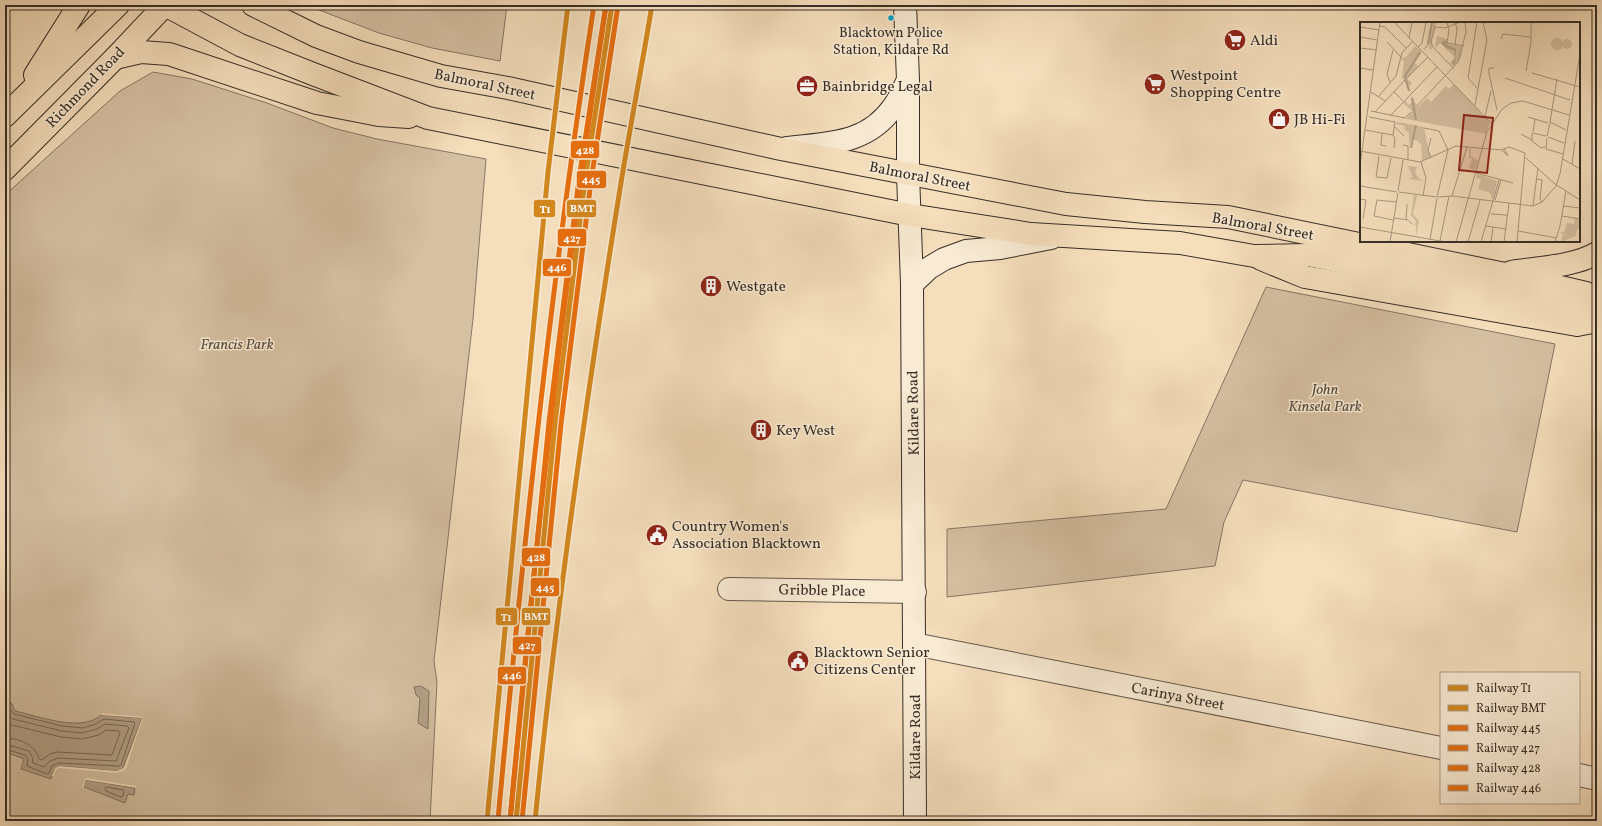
<svg xmlns="http://www.w3.org/2000/svg" width="1602" height="826" font-family="Vollkorn,serif">
  <style>
    .green { fill: #d5c0a2; stroke: #867664 }
    .water { fill: #b4a289; stroke: #827361 }
    .pier { fill: #f5debc }
    .lines { fill: none; stroke-linecap: round; stroke-linejoin: round }
    .shore { stroke: #766857; stroke-width: 1 }
    .street-casing { stroke: #66594b; stroke-width: 24 }
    .secondary-casing { stroke: #372d25; stroke-width: 24 }
    .primary-casing { stroke: #372d25; stroke-width: 24 }
    .street { stroke: #f8ead3; stroke-width: 22 }
    .secondary { stroke: #f8ead3; stroke-width: 22 }
    .primary { stroke: #f5debc; stroke-width: 22 }
    .rail-1-casing { stroke: #f8ead3; stroke-width: 8 }
    .rail-2-casing { stroke: #f8ead3; stroke-width: 8 }
    .rail-3-casing { stroke: #f8ead3; stroke-width: 8 }
    .rail-4-casing { stroke: #f8ead3; stroke-width: 8 }
    .rail-5-casing { stroke: #f8ead3; stroke-width: 8 }
    .rail-6-casing { stroke: #f8ead3; stroke-width: 8 }
    .rail-1 { stroke: #d2871e; stroke-width: 5 }
    .rail-2 { stroke: #d2871e; stroke-width: 5 }
    .rail-3 { stroke: #e56e0f; stroke-width: 5 }
    .rail-4 { stroke: #e56e0f; stroke-width: 5 }
    .rail-5 { stroke: #e56e0f; stroke-width: 5 }
    .rail-6 { stroke: #e56e0f; stroke-width: 5 }
    .bus-dot { fill: #03a3c6; stroke: #f8ead3; stroke-width: 1.5 }
    .labels { text-anchor: middle; stroke-width: 3; stroke-linejoin: round; paint-order: stroke }
    .bus-label { font-size: 14px; fill: #372d25; stroke: #f8ead3 }
    .poi-label { font-size: 15px; fill: #372d25; stroke: #f8ead3; text-anchor: start }
    .street-label { font-size: 15px; fill: #372d25; stroke: #f8ead3 }
    .park-label { font-size: 15px; font-style: italic; fill: #574a3e; stroke: #f8ead3 }
    .inset-river { fill: none; stroke: #b4a289; stroke-width: 2 }
    .inset-road { fill: none; stroke: #a99780; stroke-width: 1 }
    .view { fill: #8f2418; fill-opacity: 0.15; stroke: #8f2418; stroke-width: 2 }
    .inset-edge { fill: none; stroke: #372d25; stroke-width: 2 }
    .line-badge { stroke: #f8ead3; stroke-width: 1.5 }
    .badge-label { font-size: 11px; text-anchor: middle; font-weight: bold; fill: #fff }
  </style>
  <rect width="100%" height="100%" fill="#f5debc"/>
  <filter id="stains"><feTurbulence type="fractalNoise" baseFrequency=".005" numOctaves="4"/><feColorMatrix values="0 0 0 0 .2 0 0 0 0 .09 0 0 0 0 .02 0 0 0 .5 -.17"/></filter>
  <radialGradient id="worn" r=".72"><stop offset=".6" stop-color="#630" stop-opacity="0"/><stop offset="1" stop-color="#630" stop-opacity=".3"/></radialGradient>
  <g class="green">
    <path d="M 306,5 L 507,5 L 500,61 L 432,48 L 379,33 Z"/>
    <path d="M 153,72 L 192,79 L 267,103 L 333,128 L 377,139 L 486,159 L 473,319 L 434,661 L 437,682 L 430,821 L 5,821 L 5,195 L 120,91 Z"/>
    <path d="M 1266,287 L 1555,344 L 1517,532 L 1243,480 L 1224,522 L 1215,566 L 947,597 L 947,529 L 1166,509 Z"/>
  </g>
  <g class="water">
    <path d="M 421,686 L 429,691 L 428,729 L 418,723 L 420,698 L 416,695 L 414,687 Z"/>
    <path d="M 5,698 L 12,704 L 15,711 C 38,716 82,733 101,715 L 142,718 L 122,770 L 117,771 L 59,766 L 55,768 L 51,779 L 21,769 L 24,759 L 5,752 Z"/>
    <path d="M 86,780 L 135,788 L 134,795 L 128,794 L 125,803 L 84,787 Z"/>
  </g>
  <g class="pier">
    <path d="M 102,713 L 143,717 L 126,769 L 123,771 L 117,773 L 59,768 L 56,770 L 54,776 L 52,776 L 55,768 L 59,766 L 117,771 L 124,768 L 142,718 L 101,715 Z"/>
    <path d="M 86,778 L 136,786 L 137,788 L 86,780 L 84,787 L 82,787 Z"/>
  </g>
  <g class="lines">
    <g class="shore">
      <path d="M 5,703 L 14,714 L 62,726 L 83,728 L 96,724 L 104,719 L 134,722 L 135,723 L 121,765 L 119,766 L 59,763 L 52,766 L 49,773 L 47,774 L 27,766 L 28,759 L 25,755 L 5,749"/>
      <path d="M 5,711 L 8,716 L 13,719 L 62,731 L 82,733 L 97,729 L 105,724 L 127,726 L 129,728 L 116,761 L 58,758 L 50,761 L 44,767 L 33,763 L 32,756 L 29,751 L 5,744"/>
      <path d="M 5,722 L 12,725 L 61,737 L 82,739 L 99,735 L 106,730 L 119,731 L 120,733 L 112,755 L 57,752 L 50,754 L 42,760 L 39,759 C 36,745 19,738 5,738"/>
      <path d="M 107,787 L 123,790 L 124,792 L 123,796 L 121,797 L 106,791 L 105,789 Z"/>
    </g>
    <g class="street-casing">
      <g id="street">
        <path d="M 729,589 L 915,592"/>
        <path d="M 914,644 L 1441,748"/>
        <path d="M 1579,775 L 1597,779"/>
      </g>
    </g>
    <g class="secondary-casing">
      <g id="secondary">
        <path d="M 905,5 L 908,80 L 908,174 L 912,284 L 915,821"/>
        <path d="M 787,148 C 828,143 867,145 894,106 C 899,99 903,90 907,82"/>
        <path d="M 912,284 L 929,268 L 944,259 L 966,251 L 1000,248 L 1051,238"/>
      </g>
    </g>
    <g class="primary-casing">
      <g id="primary">
        <path d="M 165,5 L 240,45 L 313,74 L 428,118 L 910,215 L 1031,234 L 1180,243 L 1254,256 L 1308,255 L 1597,312"/>
        <path d="M 253,5 L 316,36 L 359,52 L 441,76 L 508,88 L 781,149 L 1066,204 L 1145,212 L 1228,217 L 1500,273 L 1586,293 L 1597,301"/>
        <path d="M 115,58 L 141,52 L 169,54 L 317,103 L 379,115 L 409,117"/>
        <path d="M 35,75 L 79,5"/>
        <path d="M 5,116 L 118,5"/>
        <path d="M 5,169 L 115,58 L 165,5"/>
        <path d="M 1261,259 L 1305,277 L 1577,325 L 1597,321"/>
        <path d="M 1511,272 C 1536,268 1576,266 1597,253"/>
      </g>
    </g>
    <use href="#street" class="street"/>
    <use href="#secondary" class="secondary"/>
    <use href="#primary" class="primary"/>
    <g class="rail-1-casing">
      <g id="rail-1">
        <path d="M 487,821 L 548,172 L 568,5"/>
        <path d="M 535,821 C 556,609 586,399 620,189 C 630,127 642,66 652,5"/>
      </g>
    </g>
    <g class="rail-2-casing">
      <path id="rail-2" d="M 516,821 L 555,423 L 585,180 L 612,5"/>
    </g>
    <g class="rail-3-casing">
      <path id="rail-3" d="M 522,821 L 561,424 L 591,181 L 618,6"/>
    </g>
    <g class="rail-4-casing">
      <path id="rail-4" d="M 510,820 L 549,422 L 579,179 L 606,5"/>
    </g>
    <g class="rail-5-casing">
      <path id="rail-5" d="M 510,821 C 535,548 564,277 606,6"/>
    </g>
    <g class="rail-6-casing">
      <path id="rail-6" d="M 498,820 C 523,548 552,276 594,5"/>
    </g>
    <use href="#rail-1" class="rail-1"/>
    <use href="#rail-2" class="rail-2"/>
    <use href="#rail-3" class="rail-3"/>
    <use href="#rail-4" class="rail-4"/>
    <use href="#rail-5" class="rail-5"/>
    <use href="#rail-6" class="rail-6"/>
  </g>
  <defs>
    <g id="supermarket-disc" transform="scale(1.15)"><circle r="9.5" fill="#8f2418" stroke="#f8ead3"/><path d="M-6-5.5h2.5l.6 2H6L4.5 2H-2.5L-4.4-4H-6ZM-1.5 3.2a1.3 1.3 0 1 0 .1 0ZM3 3.2a1.3 1.3 0 1 0 .1 0Z" fill="#fff"/></g>
    <g id="office-disc" transform="scale(1.15)"><circle r="9.5" fill="#8f2418" stroke="#f8ead3"/><path d="M-6-3h4V-5.5h4V-3h4V5H-6ZM-1-4.5V-3h2v-1.5ZM-6 0V1H6V0Z" fill="#fff"/></g>
    <g id="shop-disc" transform="scale(1.15)"><circle r="9.5" fill="#8f2418" stroke="#f8ead3"/><path d="M-5-2.5h2.3a2.7 3.5 0 0 1 5.4 0H5L5.5 6h-11ZM-1.5-2.5h3a1.5 2.3 0 0 0-3 0Z" fill="#fff"/></g>
    <g id="building-disc" transform="scale(1.15)"><circle r="9.5" fill="#8f2418" stroke="#f8ead3"/><path d="M-4-6H4V6H1V3H-1V6H-4ZM-2.5-4.3h1.7v1.8h-1.7ZM.8-4.3h1.7v1.8H.8ZM-2.5-1h1.7V.8h-1.7ZM.8-1h1.7V.8H.8Z" fill="#fff"/></g>
    <g id="civic-disc" transform="scale(1.15)"><circle r="9.5" fill="#8f2418" stroke="#f8ead3"/><path d="M-.6-6.5H3V-4.5H.6V-3L4-1V1h2V6H-6V1h2V-1L-.6-3ZM-1.2 2.5V6h2.4V2.5Z" fill="#fff"/></g>
  </defs>
  <g fill-rule="evenodd">
    <use href="#supermarket-disc" x="1235" y="40"/>
    <use href="#supermarket-disc" x="1155" y="84"/>
    <use href="#office-disc" x="807" y="86"/>
    <use href="#shop-disc" x="1279" y="119"/>
    <use href="#building-disc" x="711" y="286"/>
    <use href="#building-disc" x="761" y="430"/>
    <use href="#civic-disc" x="657" y="535"/>
    <use href="#civic-disc" x="798" y="661"/>
  </g>
  <circle class="bus-dot" cx="891" cy="18" r="3.5"/>
  <g class="labels">
    <g class="bus-label">
      <text x="891" y="37">Blacktown Police<tspan x="891" dy="17">Station, Kildare Rd</tspan></text>
    </g>
    <g class="poi-label">
      <text x="1250" y="45">Aldi</text>
      <text x="1170" y="80">Westpoint<tspan x="1170" dy="17">Shopping Centre</tspan></text>
      <text x="822" y="91">Bainbridge Legal</text>
      <text x="1294" y="124">JB Hi-Fi</text>
      <text x="726" y="291">Westgate</text>
      <text x="776" y="435">Key West</text>
      <text x="672" y="531">Country Women's<tspan x="672" dy="17">Association Blacktown</tspan></text>
      <text x="814" y="657">Blacktown Senior<tspan x="814" dy="17">Citizens Center</tspan></text>
    </g>
    <g class="street-label">
      <text transform="translate(485 84) rotate(12)" y="5">Balmoral Street</text>
      <text transform="translate(85 87) rotate(-46)" y="5">Richmond Road</text>
      <text transform="translate(920 176) rotate(11)" y="5">Balmoral Street</text>
      <text transform="translate(1263 226) rotate(10)" y="5">Balmoral Street</text>
      <text transform="translate(913 413) rotate(-91)" y="5">Kildare Road</text>
      <text transform="translate(822 590) rotate(1)" y="5">Gribble Place</text>
      <text transform="translate(1178 696) rotate(11)" y="5">Carinya Street</text>
      <text transform="translate(915 737) rotate(-90)" y="5">Kildare Road</text>
    </g>
    <g class="park-label">
      <text x="237" y="349">Francis Park</text>
      <text x="1325" y="394">John<tspan x="1325" dy="17">Kinsela Park</tspan></text>
    </g>
  </g>
  <g transform="translate(1360 22)">
    <rect width="220" height="220" fill="#f5debc"/>
    <path d="M 71,0 L 77,0 L 71,20 L 72,26 L 70,28 L 69,23 L 65,28 L 63,27 L 67,22 ZM 77,14 L 87,17 L 88,22 L 103,25 L 101,35 L 93,45 L 90,41 L 95,35 L 80,21 L 75,26 ZM191 22a6 6 0 1 1 12 0a6 6 0 1 1-12 0ZM202 22a5 5 0 1 1 10 0a5 5 0 1 1-10 0ZM 55,24 L 62,30 L 55,41 L 58,44 L 47,57 L 52,61 L 49,64 L 51,71 L 42,55 L 44,40 L 41,36 L 46,35 ZM 94,62 L 130,101 L 126,112 L 46,97 L 52,89 L 43,81 L 45,79 L 49,83 L 52,80 L 51,73 L 58,85 L 67,76 L 71,80 L 86,64 L 89,67 ZM 37,100 L 64,105 L 70,135 L 62,139 L 61,122 L 56,118 L 52,117 L 49,125 L 49,111 L 44,107 L 45,104 L 36,102 ZM 109,126 L 111,127 L 111,134 L 118,139 L 115,148 L 109,146 L 112,137 L 109,136 ZM 48,144 L 57,145 L 55,150 L 58,156 L 65,159 L 49,157 L 53,155 ZM 117,152 L 137,159 L 133,177 L 132,177 L 130,171 L 118,167 L 121,157 L 116,156 ZM 54,173 L 57,174 L 53,192 L 59,199 L 56,214 L 56,203 L 53,202 L 57,201 L 51,193 ZM 215,197 L 220,198 L 220,208 L 217,207 L 216,214 L 201,220 L 203,212 L 200,210 L 204,210 L 207,201 L 214,202 Z" fill="#d5c0a2"/>
    <path d="M 86,18 L 87,23 L 96,27 L 95,42 L 92,41 L 95,36 L 94,28 L 86,26 L 81,21 Z" fill="#b4a289"/>
    <path class="inset-river" d="M 68,22 L 72,0M 49,69 L 45,54 L 60,30M 52,76 L 56,98M 51,126 L 56,103"/>
    <path class="inset-road" d="M 34,0 L 132,102M 87,0 L 89,8 L 87,21 L 104,24M 117,0 L 108,56 L 118,67M 20,4 L 25,5 L 46,26M 0,5 L 19,8M 0,15 L 17,18M 49,16 L 52,0M 141,17 L 143,12 L 170,15M 27,20 L 41,35M 95,23 L 97,7 L 95,0M 58,25 L 62,21 L 66,0M 0,26 L 17,28M 0,46 L 13,48M 134,46 L 129,46 L 129,51 L 137,88M 94,47 L 73,25 L 71,20 L 75,5 L 85,6 L 100,0M 166,49 L 171,20 L 171,0M 172,51 L 220,65M 47,56 L 68,35M 145,56 L 210,78M 30,60 L 27,52 L 33,28M 11,70 L 25,79M 34,70 L 43,79M 18,75 L 36,54 L 42,31 L 53,19M 115,83 L 127,18 L 123,0M 57,84 L 98,40 L 106,10 L 105,0M 11,89 L 45,96 L 51,90M 15,90 L 45,58M 31,93 L 77,45M 125,94 L 131,69M 9,95 L 35,100 L 33,113M 168,95 L 188,101M 190,100 L 197,57M 190,100 L 206,108M 35,105 L 44,114M 64,106 L 79,109 L 88,128 L 77,175M 5,108 L 33,113 L 35,117 L 34,126M 173,110 L 175,97M 22,111 L 21,123 L 26,124M 172,111 L 172,119 L 181,126 L 185,125M 173,111 L 186,114M 161,112 L 172,118M 187,114 L 190,101M 188,115 L 204,121M 187,116 L 186,127 L 203,132M 43,123 L 48,124 L 48,138M 142,128 L 148,134 L 144,127M 0,129 L 60,140 L 96,124 L 141,128 L 149,125 L 165,131 L 157,220M 19,134 L 16,155 L 27,156 L 31,136M 71,136 L 68,128 L 71,116M 166,136 L 195,162M 203,137 L 220,147M 61,140 L 66,156 L 63,174M 212,142 L 215,119M 0,143 L 20,0M 116,151 L 153,161M 176,157 L 182,158 L 180,177 L 182,180M 195,162 L 220,178M 0,164 L 37,170M 38,169 L 43,138M 39,170 L 76,175M 92,174 L 107,125M 78,175 L 92,174 L 173,184 L 182,180 L 196,164 L 200,152 L 220,32M 0,177 L 6,178 L 3,197M 135,178 L 141,158M 173,184 L 178,146M 203,184 L 220,186M 131,192 L 147,193M 202,194 L 220,197M 34,196 L 48,198 L 52,202M 33,198 L 14,194 L 17,178 L 36,180M 46,198 L 47,182M 126,204 L 146,207M 0,205 L 86,220M 158,209 L 197,216M 70,218 L 77,176M 80,219 L 89,174M 30,220 L 38,171M 96,220 L 127,110 L 142,87 L 151,81 L 163,79 L 209,93M 108,220 L 120,178M 121,220 L 139,158M 131,220 L 133,205M 144,220 L 149,181M 195,220 L 200,204 L 206,169"/>
    <path class="view" d="M 104,93 L 133,96 L 127,151 L 99,148 Z"/>
    <rect width="220" height="220" class="inset-edge"/>
  </g>
  <g class="line-badge">
    <rect x="570" y="140" width="30" height="19" rx="4" fill="#e56e0f"/>
    <rect x="576" y="170" width="31" height="19" rx="4" fill="#e56e0f"/>
    <rect x="566" y="199" width="31" height="19" rx="4" fill="#d2871e"/>
    <rect x="533" y="199" width="23" height="19" rx="4" fill="#d2871e"/>
    <rect x="557" y="228" width="30" height="19" rx="4" fill="#e56e0f"/>
    <rect x="542" y="258" width="30" height="19" rx="4" fill="#e56e0f"/>
    <rect x="521" y="547" width="30" height="20" rx="4" fill="#e56e0f"/>
    <rect x="530" y="577" width="30" height="20" rx="4" fill="#e56e0f"/>
    <rect x="521" y="607" width="30" height="19" rx="4" fill="#d2871e"/>
    <rect x="495" y="607" width="23" height="19" rx="4" fill="#d2871e"/>
    <rect x="512" y="636" width="30" height="19" rx="4" fill="#e56e0f"/>
    <rect x="497" y="666" width="30" height="19" rx="4" fill="#e56e0f"/>
  </g>
  <g class="badge-label">
    <text x="585" y="154">428</text>
    <text x="591" y="183">445</text>
    <text x="582" y="212">BMT</text>
    <text x="545" y="213">T1</text>
    <text x="572" y="242">427</text>
    <text x="557" y="271">446</text>
    <text x="536" y="561">428</text>
    <text x="545" y="591">445</text>
    <text x="536" y="620">BMT</text>
    <text x="506" y="621">T1</text>
    <text x="527" y="649">427</text>
    <text x="512" y="679">446</text>
  </g>
  <rect width="1602" height="826" fill="none" stroke="#f5debc" stroke-width="20"/>
  <rect x="6" y="6" width="1590" height="814" fill="none" stroke="#372d25" stroke-width="2"/>
  <rect x="10" y="10" width="1582" height="806" fill="none" stroke="#372d25"/>
  <rect x="1440" y="672" width="140" height="132" fill="#f8ead3" stroke="#ab9e8d"/>
  <rect x="1448" y="685" width="20" height="6" fill="#d2871e" stroke="#ab9e8d"/>
  <text x="1476" y="692" font-size="12" fill="#372d25">Railway T1</text>
  <rect x="1448" y="705" width="20" height="6" fill="#d2871e" stroke="#ab9e8d"/>
  <text x="1476" y="712" font-size="12" fill="#372d25">Railway BMT</text>
  <rect x="1448" y="725" width="20" height="6" fill="#e56e0f" stroke="#ab9e8d"/>
  <text x="1476" y="732" font-size="12" fill="#372d25">Railway 445</text>
  <rect x="1448" y="745" width="20" height="6" fill="#e56e0f" stroke="#ab9e8d"/>
  <text x="1476" y="752" font-size="12" fill="#372d25">Railway 427</text>
  <rect x="1448" y="765" width="20" height="6" fill="#e56e0f" stroke="#ab9e8d"/>
  <text x="1476" y="772" font-size="12" fill="#372d25">Railway 428</text>
  <rect x="1448" y="785" width="20" height="6" fill="#e56e0f" stroke="#ab9e8d"/>
  <text x="1476" y="792" font-size="12" fill="#372d25">Railway 446</text>
  <rect width="100%" height="100%" filter="url(#stains)"/>
  <rect width="100%" height="100%" fill="url(#worn)"/>
</svg>
